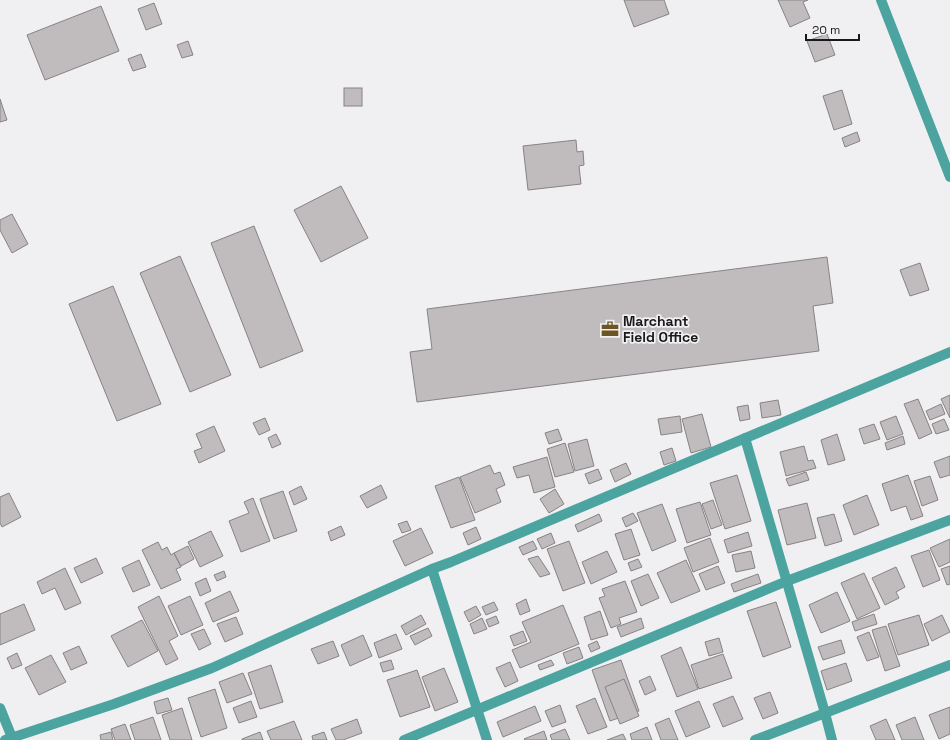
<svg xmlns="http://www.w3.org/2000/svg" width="950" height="740" font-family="'Space Grotesk',sans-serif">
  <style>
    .building { fill: #c0bcbe; stroke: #878385 }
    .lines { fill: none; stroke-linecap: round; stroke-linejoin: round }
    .street { stroke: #4ca4a0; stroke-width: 10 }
    .labels { text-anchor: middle; stroke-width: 3.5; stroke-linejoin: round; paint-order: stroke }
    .poi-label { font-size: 14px; font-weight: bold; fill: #19181a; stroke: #f0eff2; text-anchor: start }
  </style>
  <rect width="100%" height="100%" fill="#f0eff2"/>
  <g class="building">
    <path d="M 624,0 L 664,0 L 669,14 L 634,27 Z"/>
    <path d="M 778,0 L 808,0 L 803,2 L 810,18 L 790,27 Z"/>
    <path d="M 154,3 L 162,24 L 146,30 L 138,9 Z"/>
    <path d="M 101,6 L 119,51 L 45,80 L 27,35 Z"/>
    <path d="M 827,34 L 835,55 L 815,62 L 807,41 Z"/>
    <path d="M 188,41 L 193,55 L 182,58 L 177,45 Z"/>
    <path d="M 141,54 L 146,67 L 133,71 L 128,59 Z"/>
    <rect x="344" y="88" width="18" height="18"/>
    <path d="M 842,90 L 852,124 L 834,130 L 823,96 Z"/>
    <path d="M 0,99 L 7,120 L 0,122 Z"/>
    <path d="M 857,132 L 860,141 L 845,147 L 842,138 Z"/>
    <path d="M 576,140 L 577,152 L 583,151 L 584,165 L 579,166 L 581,184 L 528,190 L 523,146 Z"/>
    <path d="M 341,186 L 368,238 L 321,262 L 294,210 Z"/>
    <path d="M 12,214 L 28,244 L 12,253 L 0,230 L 0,220 Z"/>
    <path d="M 254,226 L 303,351 L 260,368 L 211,243 Z"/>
    <path d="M 180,256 L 231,375 L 190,392 L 140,273 Z"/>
    <path d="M 827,257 L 833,303 L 813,306 L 819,351 L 417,402 L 410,352 L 432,349 L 427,309 Z"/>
    <path d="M 920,263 L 929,290 L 910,296 L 900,270 Z"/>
    <path d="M 113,286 L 161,404 L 117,421 L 69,304 Z"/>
    <path d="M 950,395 L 950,418 L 941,399 Z"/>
    <path d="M 918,399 L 932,433 L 919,439 L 904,404 Z"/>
    <path d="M 778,400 L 781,415 L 762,418 L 760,403 Z"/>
    <path d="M 941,404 L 945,414 L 930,420 L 926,411 Z"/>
    <path d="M 748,405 L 750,419 L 740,421 L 737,407 Z"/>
    <path d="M 702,414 L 711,447 L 691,453 L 682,419 Z"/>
    <path d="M 680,416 L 682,432 L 661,435 L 658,419 Z"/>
    <path d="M 896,416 L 903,434 L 887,440 L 880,422 Z"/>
    <path d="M 265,418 L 270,430 L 259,435 L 253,423 Z"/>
    <path d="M 944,419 L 949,430 L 936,434 L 932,424 Z"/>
    <path d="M 874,424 L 880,439 L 864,444 L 859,429 Z"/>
    <path d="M 214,426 L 225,451 L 199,463 L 194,451 L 202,448 L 196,434 Z"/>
    <path d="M 558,429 L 562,440 L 549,444 L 545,433 Z"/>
    <path d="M 276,434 L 281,444 L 272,448 L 268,438 Z"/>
    <path d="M 837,434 L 845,460 L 828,465 L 821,440 Z"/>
    <path d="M 903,436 L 905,444 L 887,450 L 885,443 Z"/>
    <path d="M 587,439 L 594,466 L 575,471 L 568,444 Z"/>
    <path d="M 565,443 L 574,472 L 555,477 L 547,449 Z"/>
    <path d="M 804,446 L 808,461 L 813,460 L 816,468 L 786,476 L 780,452 Z"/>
    <path d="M 672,448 L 676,461 L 664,465 L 660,452 Z"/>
    <path d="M 950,456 L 950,475 L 940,478 L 934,462 Z"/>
    <path d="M 547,457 L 555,487 L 534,493 L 529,475 L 517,478 L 513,467 Z"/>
    <path d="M 626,463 L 631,474 L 615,482 L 610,470 Z"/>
    <path d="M 490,465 L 494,474 L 500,472 L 505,485 L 496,489 L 501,502 L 475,513 L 460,477 Z"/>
    <path d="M 598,469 L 602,479 L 589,484 L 585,474 Z"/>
    <path d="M 806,472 L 809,480 L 789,486 L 786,479 Z"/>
    <path d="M 737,475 L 751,521 L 725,529 L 710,483 Z"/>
    <path d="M 908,475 L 923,516 L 911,520 L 906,506 L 891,511 L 882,484 Z"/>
    <path d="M 930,476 L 938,500 L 922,506 L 914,481 Z"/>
    <path d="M 459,477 L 475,520 L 451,528 L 435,486 Z"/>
    <path d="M 381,485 L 387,498 L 367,508 L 360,496 Z"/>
    <path d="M 301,486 L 307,499 L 294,505 L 289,492 Z"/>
    <path d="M 555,489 L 564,504 L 549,513 L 540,499 Z"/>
    <path d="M 283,491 L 297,531 L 274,539 L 260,499 Z"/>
    <path d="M 9,493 L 21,517 L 2,527 L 0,523 L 0,497 Z"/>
    <path d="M 867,495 L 879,525 L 854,535 L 843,505 Z"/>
    <path d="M 253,498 L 270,541 L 241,552 L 229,521 L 249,513 L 244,502 Z"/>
    <path d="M 713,500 L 722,525 L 711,529 L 702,504 Z"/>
    <path d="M 700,502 L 711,535 L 687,543 L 676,509 Z"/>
    <path d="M 807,503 L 816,538 L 787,545 L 778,510 Z"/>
    <path d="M 662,504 L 676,541 L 652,551 L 637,513 Z"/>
    <path d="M 633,513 L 638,521 L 626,527 L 622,518 Z"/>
    <path d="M 599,514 L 602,521 L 578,532 L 575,525 Z"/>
    <path d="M 834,514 L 842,541 L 825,546 L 817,518 Z"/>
    <path d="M 407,521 L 411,530 L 402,533 L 398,524 Z"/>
    <path d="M 341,526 L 345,535 L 331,541 L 328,532 Z"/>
    <path d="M 476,527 L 481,539 L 468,545 L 463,533 Z"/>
    <path d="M 421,528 L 433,553 L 405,566 L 393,541 Z"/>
    <path d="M 631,529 L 640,555 L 624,560 L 615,534 Z"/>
    <path d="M 211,531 L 223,556 L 200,567 L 188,542 Z"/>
    <path d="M 748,532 L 752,546 L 728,553 L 724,540 Z"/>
    <path d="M 551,533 L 555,543 L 542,549 L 537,539 Z"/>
    <path d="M 710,538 L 719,562 L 693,572 L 684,548 Z"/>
    <path d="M 950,539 L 950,562 L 939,567 L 930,548 Z"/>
    <path d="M 533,541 L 537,549 L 523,555 L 519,547 Z"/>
    <path d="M 569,541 L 585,583 L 563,591 L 547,549 Z"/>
    <path d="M 158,542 L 162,550 L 167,547 L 171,555 L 174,553 L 181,567 L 176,569 L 181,580 L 161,589 L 142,550 Z"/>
    <path d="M 188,546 L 194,559 L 181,566 L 174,553 Z"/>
    <path d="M 929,550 L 940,580 L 923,587 L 911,556 Z"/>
    <path d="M 607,551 L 617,572 L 591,584 L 582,562 Z"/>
    <path d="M 751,551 L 755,568 L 736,572 L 732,555 Z"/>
    <path d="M 538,556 L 550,574 L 540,577 L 528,559 Z"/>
    <path d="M 96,558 L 103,573 L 81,583 L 74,568 Z"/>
    <path d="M 638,559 L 642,567 L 631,571 L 628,563 Z"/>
    <path d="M 139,560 L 150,585 L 133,592 L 122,568 Z"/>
    <path d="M 686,560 L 700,591 L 671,603 L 657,573 Z"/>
    <path d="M 718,566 L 725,583 L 706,590 L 699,574 Z"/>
    <path d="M 950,566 L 950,584 L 947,585 L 941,569 Z"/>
    <path d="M 896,567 L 905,587 L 896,592 L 899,598 L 885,605 L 872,578 Z"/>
    <path d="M 65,568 L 81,603 L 65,610 L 55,588 L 42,594 L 37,582 Z"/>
    <path d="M 224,571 L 226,577 L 217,581 L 214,575 Z"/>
    <path d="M 864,573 L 880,608 L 857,619 L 841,583 Z"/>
    <path d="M 648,574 L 659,598 L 641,606 L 631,581 Z"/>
    <path d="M 758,574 L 761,583 L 734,592 L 731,584 Z"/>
    <path d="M 206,578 L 211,591 L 200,596 L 195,583 Z"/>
    <path d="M 625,581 L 637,612 L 619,618 L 621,624 L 611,628 L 599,598 L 605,596 L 602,589 Z"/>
    <path d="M 230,591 L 239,611 L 213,622 L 205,603 Z"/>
    <path d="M 837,592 L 850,621 L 821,633 L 809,605 Z"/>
    <path d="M 159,596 L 178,636 L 169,641 L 178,659 L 166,665 L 138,607 Z"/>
    <path d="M 190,596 L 203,625 L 181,635 L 168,606 Z"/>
    <path d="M 526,599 L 530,611 L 520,615 L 516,604 Z"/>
    <path d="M 494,602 L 498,610 L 486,615 L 482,607 Z"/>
    <path d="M 776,602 L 791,647 L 763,657 L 747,611 Z"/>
    <path d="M 24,604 L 35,630 L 0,645 L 0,614 Z"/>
    <path d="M 563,605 L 579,644 L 520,668 L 512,650 L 531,642 L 522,622 Z"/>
    <path d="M 476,606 L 481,615 L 469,622 L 464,612 Z"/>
    <path d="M 600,611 L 608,635 L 591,640 L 584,617 Z"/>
    <path d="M 874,614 L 877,624 L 855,631 L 852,622 Z"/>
    <path d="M 421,615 L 426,624 L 406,635 L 401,626 Z"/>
    <path d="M 919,615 L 929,645 L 898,655 L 888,624 Z"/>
    <path d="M 942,615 L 950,632 L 932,641 L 924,624 Z"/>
    <path d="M 496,616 L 499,623 L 489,627 L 486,620 Z"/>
    <path d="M 236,617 L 243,634 L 225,642 L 217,624 Z"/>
    <path d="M 482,618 L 487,629 L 474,634 L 470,624 Z"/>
    <path d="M 641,618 L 644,628 L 621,637 L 617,627 Z"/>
    <path d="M 142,620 L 158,651 L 128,667 L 111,636 Z"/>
    <path d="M 886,626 L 900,666 L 885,671 L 872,630 Z"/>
    <path d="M 428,628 L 432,636 L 415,645 L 410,636 Z"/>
    <path d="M 204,629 L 211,644 L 199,650 L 191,634 Z"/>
    <path d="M 523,631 L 527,641 L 514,646 L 510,636 Z"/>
    <path d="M 869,632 L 879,657 L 867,661 L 857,637 Z"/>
    <path d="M 396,634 L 402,649 L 379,658 L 374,643 Z"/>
    <path d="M 363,635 L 372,656 L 350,666 L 341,645 Z"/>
    <path d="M 719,638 L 723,652 L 709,656 L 705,642 Z"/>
    <path d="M 841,640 L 845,653 L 823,660 L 818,647 Z"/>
    <path d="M 333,641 L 339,656 L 318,664 L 311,649 Z"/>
    <path d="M 597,641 L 600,648 L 591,652 L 588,645 Z"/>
    <path d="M 79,646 L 87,663 L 71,670 L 63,653 Z"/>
    <path d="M 579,647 L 583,658 L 567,664 L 563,653 Z"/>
    <path d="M 681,647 L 698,689 L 677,697 L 661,656 Z"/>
    <path d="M 17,653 L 22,665 L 12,669 L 7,658 Z"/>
    <path d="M 723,654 L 732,678 L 699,689 L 691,665 Z"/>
    <path d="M 51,655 L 66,682 L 39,695 L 25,668 Z"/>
    <path d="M 391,660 L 394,669 L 383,672 L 380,663 Z"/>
    <path d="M 551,660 L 554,665 L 540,670 L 538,665 Z"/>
    <path d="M 621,660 L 639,711 L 610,721 L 592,670 Z"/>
    <path d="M 510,662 L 518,681 L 505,687 L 496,668 Z"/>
    <path d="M 846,663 L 852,681 L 827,690 L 821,671 Z"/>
    <path d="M 271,665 L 283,702 L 260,709 L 248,673 Z"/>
    <path d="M 444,668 L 458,702 L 435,711 L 422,677 Z"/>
    <path d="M 417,670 L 430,707 L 400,717 L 387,680 Z"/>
    <path d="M 243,673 L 252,694 L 227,703 L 219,682 Z"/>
    <path d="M 650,676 L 656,690 L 645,695 L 639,681 Z"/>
    <path d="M 624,679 L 639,716 L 620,724 L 605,687 Z"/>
    <path d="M 215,689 L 227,728 L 201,737 L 188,698 Z"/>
    <path d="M 770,692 L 778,713 L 763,719 L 754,698 Z"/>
    <path d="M 733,696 L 743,719 L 723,727 L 713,704 Z"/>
    <path d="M 168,698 L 172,710 L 157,714 L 154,702 Z"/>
    <path d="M 595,698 L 607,727 L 588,734 L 576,706 Z"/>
    <path d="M 251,701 L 257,717 L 239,723 L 233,708 Z"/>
    <path d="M 699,701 L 710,727 L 686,737 L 675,711 Z"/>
    <path d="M 560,705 L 566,722 L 552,727 L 545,711 Z"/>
    <path d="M 535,706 L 541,721 L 503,737 L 497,722 Z"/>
    <path d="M 950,707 L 950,734 L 939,739 L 929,715 Z"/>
    <path d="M 182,708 L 192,740 L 170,740 L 162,715 Z"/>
    <path d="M 153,717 L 161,740 L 135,740 L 130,725 Z"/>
    <path d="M 915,717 L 924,740 L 902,740 L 896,725 Z"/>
    <path d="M 669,718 L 678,740 L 661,740 L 655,724 Z"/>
    <path d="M 357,719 L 362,733 L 343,740 L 336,740 L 331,729 Z"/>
    <path d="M 886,719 L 895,740 L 876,740 L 870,726 Z"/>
    <path d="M 294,721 L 302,740 L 271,740 L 267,731 Z"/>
    <path d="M 125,724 L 131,740 L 115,740 L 111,729 Z"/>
    <path d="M 647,727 L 652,740 L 632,740 L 630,734 Z"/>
    <path d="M 565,729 L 570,740 L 552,740 L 550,735 Z"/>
    <path d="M 544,731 L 547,740 L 525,740 L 524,739 Z"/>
    <path d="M 111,732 L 113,740 L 101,740 L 100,735 Z"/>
    <path d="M 260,732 L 263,740 L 242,740 L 242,739 Z"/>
    <path d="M 324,732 L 327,740 L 313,740 L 312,736 Z"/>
    <path d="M 623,734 L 626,740 L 607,740 Z"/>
  </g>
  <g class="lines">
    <g class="street">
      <path d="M 881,0 L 950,177"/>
      <path d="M 745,438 L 825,713 L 832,740"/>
      <path d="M 432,569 L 487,740"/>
      <path d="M 0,708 L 13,740"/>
      <path d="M 5,740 L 114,704 L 212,668 L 432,569 L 451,562 L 950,352"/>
      <path d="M 404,740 L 787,581 L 950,520"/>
      <path d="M 755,740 L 950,665"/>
    </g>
  </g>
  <defs>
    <g id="office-bare" transform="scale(1.38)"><path d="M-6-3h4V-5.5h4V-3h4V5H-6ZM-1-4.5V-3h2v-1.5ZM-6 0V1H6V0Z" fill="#6d5425" stroke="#f0eff2" stroke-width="2.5" paint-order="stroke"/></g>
  </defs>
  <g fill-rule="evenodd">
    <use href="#office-bare" x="610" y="329"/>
  </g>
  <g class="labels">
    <g class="poi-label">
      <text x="623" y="326">Marchant<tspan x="623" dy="16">Field Office</tspan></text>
    </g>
  </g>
  <path d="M806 34v6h53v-6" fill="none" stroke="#19181a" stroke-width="2"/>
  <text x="812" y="34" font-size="12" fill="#19181a" stroke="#f0eff2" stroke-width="3" paint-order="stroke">20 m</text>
</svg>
